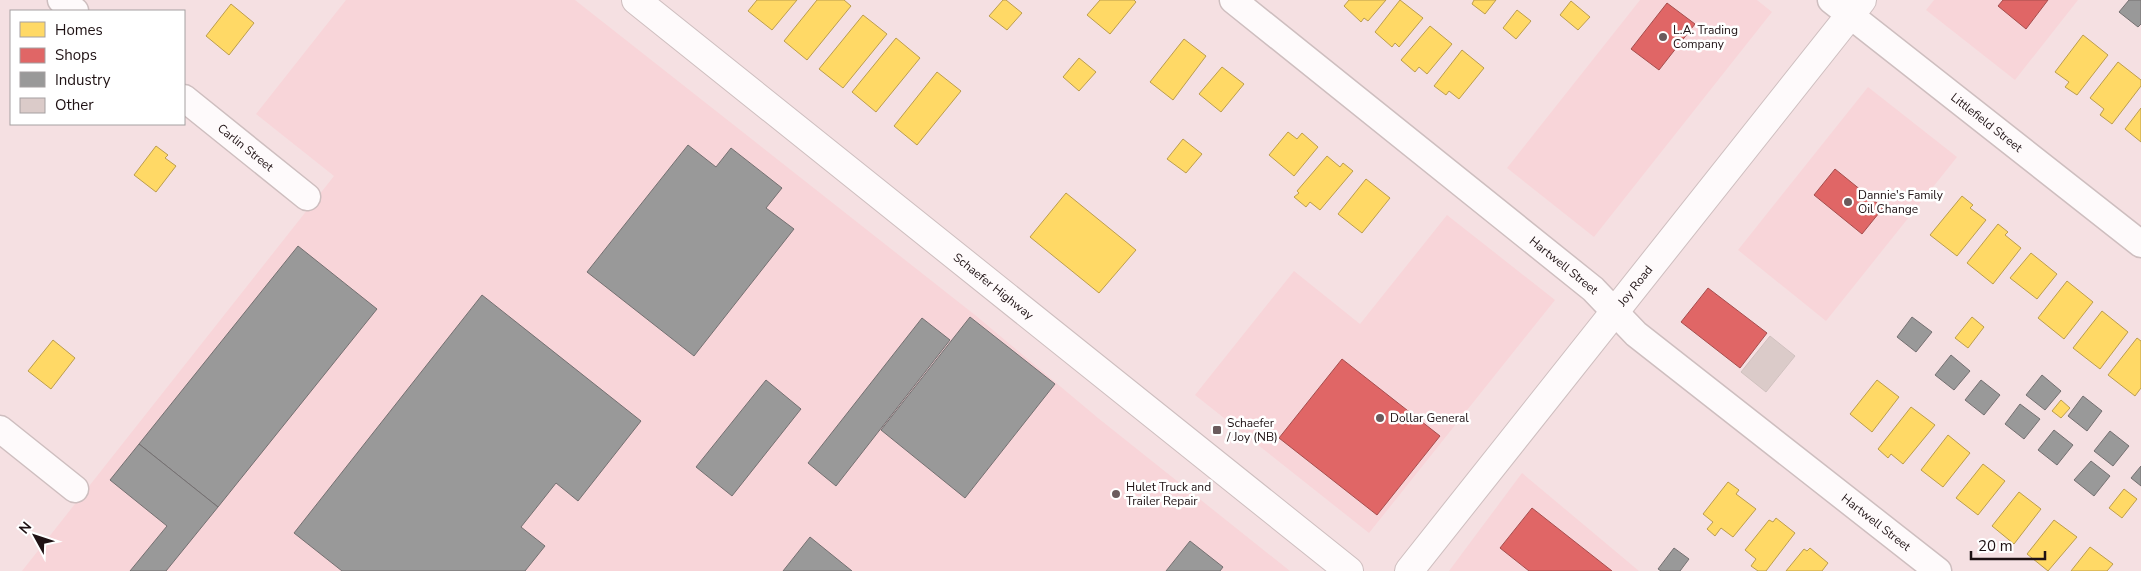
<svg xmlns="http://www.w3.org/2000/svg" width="2141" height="571" font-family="'Nunito Sans',sans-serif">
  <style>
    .built { fill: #f8d5d9 }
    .homes { fill: #ffd966; stroke: #bc9d4d }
    .shops { fill: #e06666; stroke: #a64d4d }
    .industry { fill: #999; stroke: #747071 }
    .building { fill: #dbcbc9; stroke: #d0c1bf }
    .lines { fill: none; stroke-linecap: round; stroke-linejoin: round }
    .street-casing { stroke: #cebebf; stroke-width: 29 }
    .secondary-casing { stroke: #cebebf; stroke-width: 30 }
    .street { stroke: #fefafb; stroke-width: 26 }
    .secondary { stroke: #fefafb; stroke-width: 28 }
    .poi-dot { fill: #6a5a5c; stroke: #fff; stroke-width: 2 }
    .labels { text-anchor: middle; stroke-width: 5; stroke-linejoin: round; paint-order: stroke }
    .poi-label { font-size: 12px; fill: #1f1214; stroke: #fff; text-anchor: start }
    .street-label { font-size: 12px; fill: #1f1214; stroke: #fff }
  </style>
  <rect width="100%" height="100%" fill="#f5e0e2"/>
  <g class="built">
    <path d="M 346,0 L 575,0 L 975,315 L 1098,418 L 1290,571 L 22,571 L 334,176 L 256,114 Z"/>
    <path d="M 1640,0 L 1757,0 L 1772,12 L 1594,237 L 1507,168 Z"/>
    <path d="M 1934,0 L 2078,0 L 2015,80 L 1926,10 Z"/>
    <path d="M 1868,87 L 1957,157 L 1826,321 L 1738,250 Z"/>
    <path d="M 1447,215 L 1555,300 L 1369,533 L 1195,395 L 1294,271 L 1360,324 Z"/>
    <path d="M 1522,473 L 1639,571 L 1449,571 Z"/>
  </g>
  <g class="homes">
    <path d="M 757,0 L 797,0 L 772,30 L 748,11 Z"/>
    <path d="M 817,0 L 844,0 L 851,6 L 807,60 L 784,41 Z"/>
    <path d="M 1003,0 L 1006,0 L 1022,13 L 1007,30 L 989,16 Z"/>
    <path d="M 1100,0 L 1134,0 L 1136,2 L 1110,34 L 1087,15 Z"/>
    <path d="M 1349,0 L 1386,0 L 1368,21 L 1364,18 L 1361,22 L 1344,6 Z"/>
    <path d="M 1400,0 L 1423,18 L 1399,47 L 1395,43 L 1392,47 L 1375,32 Z"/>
    <path d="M 1474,0 L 1496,0 L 1485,14 L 1472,4 Z"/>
    <path d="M 1571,1 L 1590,17 L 1578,30 L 1560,15 Z"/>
    <path d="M 231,4 L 254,23 L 229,55 L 206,36 Z"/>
    <path d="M 1517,10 L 1531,21 L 1516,39 L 1503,28 Z"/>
    <path d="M 863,15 L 887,34 L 843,88 L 819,69 Z"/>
    <path d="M 1430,26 L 1452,44 L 1427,74 L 1419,67 L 1415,72 L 1401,60 Z"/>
    <path d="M 2083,35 L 2108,55 L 2077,95 L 2065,87 L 2069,82 L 2055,72 Z"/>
    <path d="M 896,38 L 920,58 L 876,112 L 852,92 Z"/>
    <path d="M 1184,39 L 1206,56 L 1173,100 L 1150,82 Z"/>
    <path d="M 1462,50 L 1484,68 L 1459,99 L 1449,91 L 1446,95 L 1434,86 Z"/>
    <path d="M 1079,58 L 1096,72 L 1079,91 L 1063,77 Z"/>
    <path d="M 2118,62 L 2141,80 L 2141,86 L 2112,124 L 2100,115 L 2104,109 L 2090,98 Z"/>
    <path d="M 1222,67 L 1244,84 L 1221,112 L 1199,94 Z"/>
    <path d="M 937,72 L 961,91 L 917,145 L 894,126 Z"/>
    <path d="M 2141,108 L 2141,142 L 2125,129 Z"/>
    <path d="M 1288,132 L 1297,139 L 1302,133 L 1318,147 L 1294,176 L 1269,155 Z"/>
    <path d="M 1183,139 L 1202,154 L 1186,173 L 1167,159 Z"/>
    <path d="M 156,146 L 168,155 L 165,158 L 176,166 L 156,192 L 134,175 Z"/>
    <path d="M 1327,156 L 1340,167 L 1343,163 L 1353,171 L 1320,210 L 1310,202 L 1306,207 L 1294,197 L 1299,193 L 1297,191 Z"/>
    <path d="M 1366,179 L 1390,198 L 1362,233 L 1338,214 Z"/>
    <path d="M 1066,193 L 1136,250 L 1099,293 L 1030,237 Z"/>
    <path d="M 1962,196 L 1973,205 L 1970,208 L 1986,220 L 1957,256 L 1930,235 Z"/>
    <path d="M 1998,224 L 2008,232 L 2005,235 L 2021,248 L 1993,284 L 1967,263 Z"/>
    <path d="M 2031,253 L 2057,274 L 2037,299 L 2010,278 Z"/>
    <path d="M 2067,281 L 2093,302 L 2064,339 L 2038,318 Z"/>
    <path d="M 2102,311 L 2128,332 L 2100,369 L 2073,348 Z"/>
    <path d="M 1972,317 L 1984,327 L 1968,348 L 1955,338 Z"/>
    <path d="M 2137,338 L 2141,341 L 2141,388 L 2135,396 L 2108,375 Z"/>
    <path d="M 53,340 L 75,358 L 51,389 L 28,371 Z"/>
    <path d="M 1877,380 L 1899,397 L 1872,432 L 1850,414 Z"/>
    <path d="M 2061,400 L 2070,408 L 2061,418 L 2052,411 Z"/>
    <path d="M 1911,407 L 1935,425 L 1903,464 L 1891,454 L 1888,458 L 1878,449 Z"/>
    <path d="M 1948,435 L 1970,453 L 1943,487 L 1921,470 Z"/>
    <path d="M 1983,464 L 2005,481 L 1978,515 L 1956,498 Z"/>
    <path d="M 1728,482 L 1739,490 L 1736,494 L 1756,509 L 1733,537 L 1721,528 L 1715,536 L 1707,529 L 1713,522 L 1703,514 Z"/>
    <path d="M 2124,489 L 2137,499 L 2122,518 L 2109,508 Z"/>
    <path d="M 2019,492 L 2041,509 L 2014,544 L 1992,526 Z"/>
    <path d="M 1776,518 L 1795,533 L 1766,571 L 1758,571 L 1751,566 L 1756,559 L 1745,550 L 1769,520 L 1773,522 Z"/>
    <path d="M 2054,520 L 2077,537 L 2048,571 L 2027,554 Z"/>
    <path d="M 2090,547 L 2113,564 L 2107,571 L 2071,571 Z"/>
    <path d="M 1810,548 L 1828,563 L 1822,571 L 1786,571 L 1804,549 L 1807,551 Z"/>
  </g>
  <g class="shops">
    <path d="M 2003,0 L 2048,0 L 2026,29 L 1998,6 Z"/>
    <path d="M 1667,3 L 1695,24 L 1659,70 L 1631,49 Z"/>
    <path d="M 1835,169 L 1883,208 L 1862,234 L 1814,195 Z"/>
    <path d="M 1708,288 L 1767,333 L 1740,368 L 1681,322 Z"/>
    <path d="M 1342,359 L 1440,436 L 1377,515 L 1279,438 Z"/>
    <path d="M 1532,508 L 1612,571 L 1529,571 L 1500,548 Z"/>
  </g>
  <g class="industry">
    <path d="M 2129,0 L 2141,0 L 2141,24 L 2138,27 L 2119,12 Z"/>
    <path d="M 688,145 L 716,167 L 731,148 L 782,188 L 766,208 L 794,229 L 694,356 L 587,272 Z"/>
    <path d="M 298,246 L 377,309 L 218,507 L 139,444 Z"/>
    <path d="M 482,295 L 641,421 L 578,501 L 556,483 L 521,527 L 545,546 L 525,571 L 342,571 L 294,533 Z"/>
    <path d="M 970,317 L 1055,384 L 965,498 L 881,430 Z"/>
    <path d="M 1912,317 L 1932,332 L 1916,352 L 1897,337 Z"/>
    <path d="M 922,318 L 950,340 L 836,486 L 808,463 Z"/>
    <path d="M 1951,355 L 1970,371 L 1954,390 L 1935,375 Z"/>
    <path d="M 2042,375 L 2061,391 L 2045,410 L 2026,395 Z"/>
    <path d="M 766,380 L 801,409 L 732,496 L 696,467 Z"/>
    <path d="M 1981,380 L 2000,395 L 1984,415 L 1965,400 Z"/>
    <path d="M 2083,396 L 2102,411 L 2087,431 L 2068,416 Z"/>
    <path d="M 2020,404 L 2040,419 L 2024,439 L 2005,424 Z"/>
    <path d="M 2054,430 L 2073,445 L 2057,465 L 2038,450 Z"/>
    <path d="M 2110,431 L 2129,446 L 2113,466 L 2094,451 Z"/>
    <path d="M 139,444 L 218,507 L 166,571 L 130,571 L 167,526 L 110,480 Z"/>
    <path d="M 2091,461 L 2110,476 L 2094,496 L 2074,480 Z"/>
    <path d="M 2141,466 L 2141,486 L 2131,478 Z"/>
    <path d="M 810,537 L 852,571 L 783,571 Z"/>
    <path d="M 1190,541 L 1223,567 L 1220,571 L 1166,571 Z"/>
    <path d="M 1674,548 L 1689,559 L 1680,571 L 1661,571 L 1658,569 Z"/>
  </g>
  <path class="building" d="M 1770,336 L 1795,356 L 1766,392 L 1741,372 Z"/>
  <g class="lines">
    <g class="street-casing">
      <g id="street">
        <path d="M 61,0 L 75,11"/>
        <path id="s1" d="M 1233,0 L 1593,289 L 1636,334 L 1938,571"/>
        <path id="s2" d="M 1831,0 L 2141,244"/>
        <path id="s3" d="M 184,98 L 307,197"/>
        <path d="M 0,429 L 75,489"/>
      </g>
    </g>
    <g class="secondary-casing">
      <g id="secondary">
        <path id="s4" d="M 636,0 L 1349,571"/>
        <path id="s5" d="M 1409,571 L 1862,0"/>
      </g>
    </g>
    <use href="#street" class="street"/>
    <use href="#secondary" class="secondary"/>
  </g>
  <g class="poi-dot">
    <circle cx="1663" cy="37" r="5"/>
    <circle cx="1848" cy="202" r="5"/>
    <circle cx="1380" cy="418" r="5"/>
    <rect x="1212" y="425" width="10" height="10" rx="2.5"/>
    <circle cx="1116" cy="494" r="5"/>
  </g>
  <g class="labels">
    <g class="poi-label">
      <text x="1673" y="34">L.A. Trading<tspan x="1673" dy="14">Company</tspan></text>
      <text x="1858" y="199">Dannie's Family<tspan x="1858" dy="14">Oil Change</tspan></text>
      <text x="1390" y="422">Dollar General</text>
      <text x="1227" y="427">Schaefer<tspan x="1227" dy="14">/ Joy (NB)</tspan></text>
      <text x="1126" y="491">Hulet Truck and<tspan x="1126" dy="14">Trailer Repair</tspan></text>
    </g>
    <g class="street-label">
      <text dy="4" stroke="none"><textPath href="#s2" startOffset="198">Littlefield Street</textPath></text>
      <text dy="4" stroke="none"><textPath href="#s3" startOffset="79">Carlin Street</textPath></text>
      <text dy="4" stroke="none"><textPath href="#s1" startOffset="424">Hartwell Street</textPath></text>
      <text dy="4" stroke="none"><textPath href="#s4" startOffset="458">Schaefer Highway</textPath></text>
      <text dy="4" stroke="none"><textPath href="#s5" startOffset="364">Joy Road</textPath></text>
      <text dy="4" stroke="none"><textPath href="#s1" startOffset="829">Hartwell Street</textPath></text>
    </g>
  </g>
  <rect x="10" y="10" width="175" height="115" fill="#ffffff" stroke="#a5a0a1"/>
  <rect x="20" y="22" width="25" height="15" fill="#ffd966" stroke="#a5a0a1"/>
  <text x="55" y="35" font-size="15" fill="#1f1214">Homes</text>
  <rect x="20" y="48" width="25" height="15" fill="#e06666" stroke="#a5a0a1"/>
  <text x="55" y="60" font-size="15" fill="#1f1214">Shops</text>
  <rect x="20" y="72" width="25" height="15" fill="#999999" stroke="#a5a0a1"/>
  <text x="55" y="85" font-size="15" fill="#1f1214">Industry</text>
  <rect x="20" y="98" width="25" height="15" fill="#dbcbc9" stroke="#a5a0a1"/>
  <text x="55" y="110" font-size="15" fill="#1f1214">Other</text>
  <g transform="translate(35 536) rotate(310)" stroke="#ffffff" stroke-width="4" paint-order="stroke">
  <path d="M0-4L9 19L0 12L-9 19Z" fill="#1f1214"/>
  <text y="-8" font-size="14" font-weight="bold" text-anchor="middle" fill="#1f1214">N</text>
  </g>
  <path d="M1971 551v8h74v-8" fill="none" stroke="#1f1214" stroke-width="2.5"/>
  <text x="1978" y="551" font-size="15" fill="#1f1214" stroke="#ffffff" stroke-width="4" paint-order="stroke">20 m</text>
</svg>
